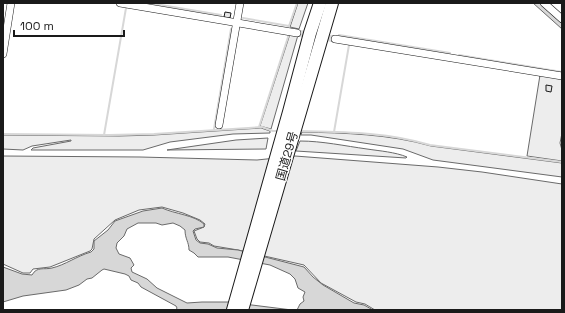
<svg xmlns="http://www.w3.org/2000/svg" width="565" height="313" font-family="'Space Grotesk','Noto Sans JP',sans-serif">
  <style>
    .green { fill: #ededed; stroke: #6a6a6a }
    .water { fill: #d7d7d7; stroke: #6a6a6a }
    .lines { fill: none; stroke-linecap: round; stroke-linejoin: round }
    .stream { stroke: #d7d7d7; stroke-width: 2 }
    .building { fill: #e6e6e6; stroke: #1a1a1a }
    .street-tunnel { stroke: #ddd; stroke-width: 7; stroke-dasharray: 7 3.5; stroke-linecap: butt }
    .street-casing { stroke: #1a1a1a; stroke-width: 8 }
    .highway-casing { stroke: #1a1a1a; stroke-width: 14 }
    .street { stroke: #fff; stroke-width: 7 }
    .highway { stroke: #fff; stroke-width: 12 }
    .labels { text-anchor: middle; stroke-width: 3; stroke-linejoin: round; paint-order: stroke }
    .street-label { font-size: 12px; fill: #1a1a1a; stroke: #fff }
  </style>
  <rect width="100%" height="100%" fill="#fff"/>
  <g class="green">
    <path d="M 298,3 L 308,3 L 299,29 L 290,27 Z"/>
    <path d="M 290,34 L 298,35 L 271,129 L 260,126 Z"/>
    <path d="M 540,75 L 562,79 L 562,133 L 560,143 L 562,150 L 562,161 L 527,156 Z"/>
    <path d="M 261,128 L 270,131 L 270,133 L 233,134 L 170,142 L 143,150 L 31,150 L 33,148 L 71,141 L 71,140 L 32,146 L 23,150 L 3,149 L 3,135 L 119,136 L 154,135 Z"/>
    <path d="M 302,132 C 345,133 389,134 431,146 L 562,163 L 562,177 L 433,160 L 403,149 L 311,135 L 301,135 Z"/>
    <path d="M 268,138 L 266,149 L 167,150 L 236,140 Z"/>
    <path d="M 300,141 C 322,141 345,146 367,149 C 380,151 395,152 407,157 L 406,158 L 296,151 Z"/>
    <path d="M 3,156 L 140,157 L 257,160 L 295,156 L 438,167 L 482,172 L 562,184 L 562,310 L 375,310 L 365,304 L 356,302 L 321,283 L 304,265 L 238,250 L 214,246 L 209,243 L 200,242 L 197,239 L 194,231 L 204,227 L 205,224 L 200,220 L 183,213 L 162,207 L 139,210 L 115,220 L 94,239 L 92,249 L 90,251 L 50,267 L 33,269 L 30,273 L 23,273 L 3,264 Z"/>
  </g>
  <g class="water">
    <path d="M 533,3 L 541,3 L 562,22 L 562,29 Z"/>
    <path d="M 162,208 C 175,214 194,215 204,224 L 204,227 L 195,229 L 193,231 L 196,240 L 200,243 L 208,244 L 217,248 L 238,250 L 304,267 L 313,277 L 323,285 L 354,303 L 364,305 L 373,310 L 297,310 L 300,304 L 304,301 L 303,297 L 305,292 L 298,288 L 295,279 L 290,274 L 270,265 L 228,257 L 198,257 L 194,253 L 189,250 C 189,242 185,239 185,230 L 180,226 L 173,223 L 162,225 L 156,223 L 138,223 L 127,229 L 124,236 L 117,243 L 116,248 L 119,254 L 130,258 L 134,265 L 131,268 L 132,272 L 147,279 L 157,288 L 187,303 L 202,302 L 228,302 L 292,310 L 176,310 L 177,308 L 176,306 L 141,287 L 138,283 L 131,280 L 129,276 L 125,274 L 104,269 L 102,270 L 92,278 L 87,279 L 79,285 L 66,290 L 23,296 L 3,302 L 3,267 L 22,274 L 32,275 C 37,266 44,270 52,268 C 65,265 77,256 91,252 L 94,249 L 94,241 L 108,230 L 115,221 L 143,211 Z"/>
  </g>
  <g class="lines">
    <g class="stream">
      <path d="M 149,3 L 221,15"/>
      <path d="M 243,18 L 289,26 L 297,3"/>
      <path d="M 339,35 L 450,53"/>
      <path d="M 459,55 L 562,72"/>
      <path d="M 259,127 L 289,34"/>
      <path d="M 214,129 L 231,29"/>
      <path d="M 299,131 C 343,132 388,132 430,145 L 562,162"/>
      <path d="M 334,132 L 349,45"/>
      <path d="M 3,134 L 109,135 L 154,134 L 262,127 L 273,131 L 279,131"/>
      <path d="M 104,135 L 126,8"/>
    </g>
  </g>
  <g class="building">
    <path d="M 225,12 L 231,13 L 230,18 L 224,17 Z"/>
    <path d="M 546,85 L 552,86 L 551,92 L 546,91 Z"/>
  </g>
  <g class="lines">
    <path class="street-tunnel" d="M 297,33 L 335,39"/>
    <g class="street-casing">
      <g id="street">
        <path d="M 120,3 L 297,33"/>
        <path d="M 544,3 L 562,19"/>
        <path d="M 335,39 L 562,76"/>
        <path d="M 3,54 L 11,3"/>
        <path d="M 219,125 L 240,3"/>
      </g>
    </g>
    <g class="highway-casing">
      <g id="highway">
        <path d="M 233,310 L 289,112 L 310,33 L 320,3"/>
        <path d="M 242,310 L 332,3"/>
      </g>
    </g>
    <use href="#street" class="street"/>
    <use href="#highway" class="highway"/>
  </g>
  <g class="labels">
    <g class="street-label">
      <text transform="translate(287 156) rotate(-74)" y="4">国道29号</text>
    </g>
  </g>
  <rect width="565" height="313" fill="none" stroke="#1a1a1a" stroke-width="8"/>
  <path d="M14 30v6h110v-6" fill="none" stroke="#1a1a1a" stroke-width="2"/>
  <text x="20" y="30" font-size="12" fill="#1a1a1a" stroke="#ffffff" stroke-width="3" paint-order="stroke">100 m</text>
</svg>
